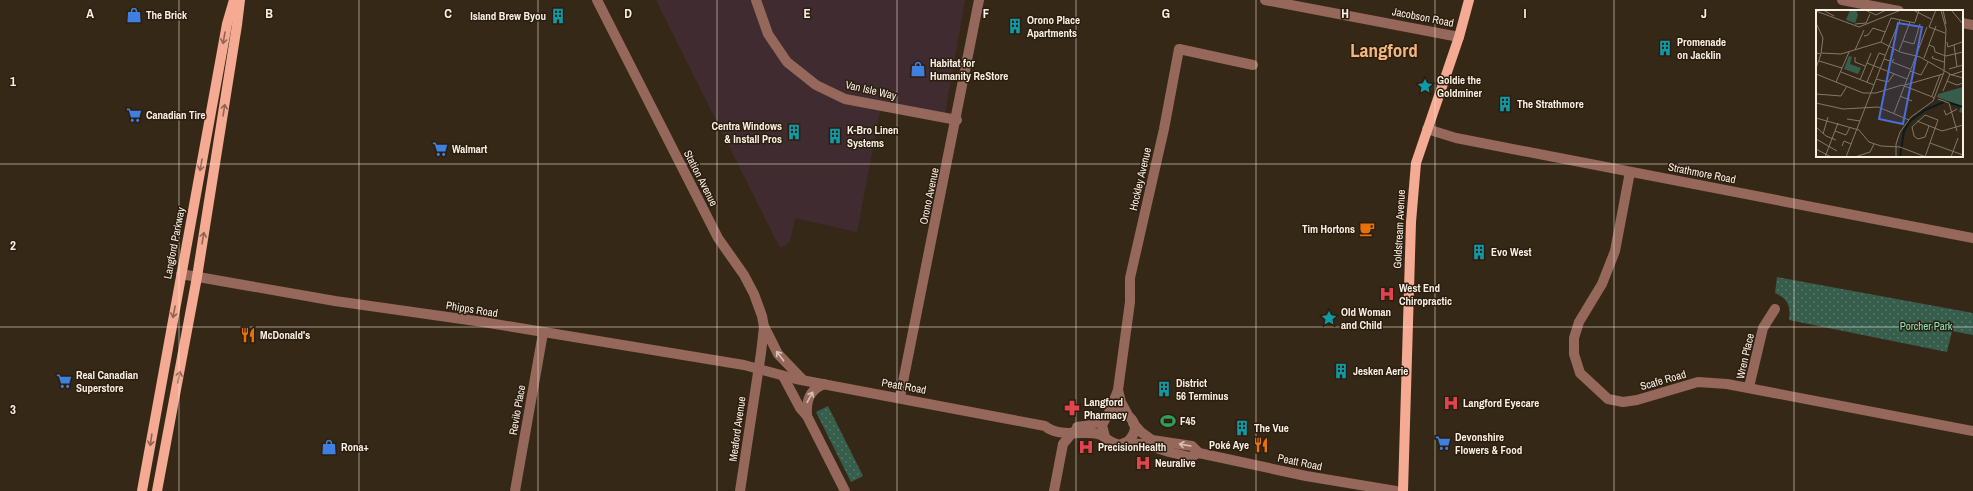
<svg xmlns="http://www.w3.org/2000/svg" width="1973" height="491" font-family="'Archivo Narrow',sans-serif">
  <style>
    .industrial { fill: #402c30 }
    .park { fill: url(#park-dots) }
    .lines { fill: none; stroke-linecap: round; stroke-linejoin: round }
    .minor { stroke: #95685b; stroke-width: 10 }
    .major { stroke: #f5aa94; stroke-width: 10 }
    .oneway { stroke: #906451 }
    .oneway2 { stroke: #d6c0b5 }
    .grid { fill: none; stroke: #f9f0e5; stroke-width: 1; stroke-opacity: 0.55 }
    .labels { text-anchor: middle; stroke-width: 3; stroke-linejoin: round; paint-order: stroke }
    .poi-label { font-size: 11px; font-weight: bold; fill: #f9f0e5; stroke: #2c1e0e; text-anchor: start }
    .street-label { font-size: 11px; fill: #f9f0e5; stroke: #2c1e0e }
    .park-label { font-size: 11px; fill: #87e6bd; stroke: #2c1e0e }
    .town-label { font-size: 19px; font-weight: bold; fill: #f2b77f; stroke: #2c1e0e }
    .inset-river { fill: none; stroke: #071c24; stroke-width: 2 }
    .inset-road { fill: none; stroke: #847869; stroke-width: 1 }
    .view { fill: #496edb; fill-opacity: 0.15; stroke: #496edb; stroke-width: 2 }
    .inset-edge { fill: none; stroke: #f9f0e5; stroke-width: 2 }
    .grid-label { font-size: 13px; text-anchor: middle; font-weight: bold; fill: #f9f0e5; stroke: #2c1e0e; stroke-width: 3; stroke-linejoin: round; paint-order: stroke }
  </style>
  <defs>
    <pattern id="park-dots" width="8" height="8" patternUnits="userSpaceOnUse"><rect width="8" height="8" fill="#375e4d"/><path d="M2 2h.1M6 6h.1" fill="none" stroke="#557566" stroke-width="1.8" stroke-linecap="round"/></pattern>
  </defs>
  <rect width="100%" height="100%" fill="#362817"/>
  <path class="industrial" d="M 656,0 L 965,0 L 945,113 L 882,101 L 857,232 L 795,218 L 790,242 L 780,248 Z"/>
  <g class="park">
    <path d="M 1777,277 L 1973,313 L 1973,335 L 1952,331 L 1947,352 L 1789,320 C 1791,306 1788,299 1775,293 Z"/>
    <path d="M 828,406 L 863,476 L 851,482 L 816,412 Z"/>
  </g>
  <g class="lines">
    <g class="minor">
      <path d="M 597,0 L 718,238 L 744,275 L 754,294 L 762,316 L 764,327 L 761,353 L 740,491"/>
      <path d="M 756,0 L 768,34 L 787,62 L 816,85 L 845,99 L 957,120"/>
      <path d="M 1265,0 L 1459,37"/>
      <path d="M 1842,0 L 1899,11"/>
      <path d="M 1962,23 L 1973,25"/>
      <path d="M 1427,129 L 1456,138 L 1973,238"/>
      <path d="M 1630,172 L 1615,251 L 1602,284 L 1579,322 L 1574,338 L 1574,354 L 1580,373 L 1608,399 L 1623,402 L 1637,400 L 1698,382 L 1727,384 L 1973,431"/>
      <path d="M 181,274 L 335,301 L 483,322 L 744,365 L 796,379 L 1045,426 C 1055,435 1074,433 1087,433 C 1093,433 1100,433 1104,437 C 1113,444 1122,449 1131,438 C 1143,422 1124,407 1108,414 L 1102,425 L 1105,437"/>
      <path d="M 765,328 L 778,354 L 802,379"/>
      <path d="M 783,376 L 800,408 L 807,416 L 845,491"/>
      <path d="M 1749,387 L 1763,328 L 1775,309"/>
      <path d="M 900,397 L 979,0"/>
      <path d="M 1108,415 L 1118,390"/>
      <path d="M 1128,415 L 1121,402 L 1118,390 L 1130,302 L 1130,278 L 1164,129 L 1179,49 L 1253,65"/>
      <path d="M 807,416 C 806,401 809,390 824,384"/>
      <path d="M 1133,423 L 1141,432 L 1152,440 L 1192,446 L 1199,453 L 1306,476 L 1396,491"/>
      <path d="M 1077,427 L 1091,425 L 1104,419"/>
      <path d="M 1124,443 L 1144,444 L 1169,452 L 1190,457 L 1199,453"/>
      <path d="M 515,491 L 543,333"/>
      <path d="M 1054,491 L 1063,444 L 1073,432"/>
    </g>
    <g class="major">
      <path d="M 142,491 L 227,24 L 234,0"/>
      <path d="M 157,491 L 197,277 L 237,25 L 240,0"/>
      <path d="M 1403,491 L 1411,222 L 1416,163 L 1459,37 L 1469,0"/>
    </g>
  </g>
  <defs><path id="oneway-shaft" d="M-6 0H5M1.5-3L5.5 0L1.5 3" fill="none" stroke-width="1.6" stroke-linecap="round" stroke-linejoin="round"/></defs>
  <g class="oneway">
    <use href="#oneway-shaft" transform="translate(224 38) rotate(100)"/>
    <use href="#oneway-shaft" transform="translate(224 110) rotate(-81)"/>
    <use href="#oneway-shaft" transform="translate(201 165) rotate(100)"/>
    <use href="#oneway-shaft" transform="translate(203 238) rotate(-80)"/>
    <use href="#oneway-shaft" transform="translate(174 312) rotate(101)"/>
    <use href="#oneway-shaft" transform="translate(179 377) rotate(-80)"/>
    <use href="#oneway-shaft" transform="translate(151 440) rotate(98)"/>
  </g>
  <g class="oneway2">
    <use href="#oneway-shaft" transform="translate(780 356) rotate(-127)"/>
    <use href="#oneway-shaft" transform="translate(810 397) rotate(-62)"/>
    <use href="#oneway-shaft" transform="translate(1185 445) rotate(-170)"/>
  </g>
  <path class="grid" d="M 179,0 L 179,491M 359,0 L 359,491M 538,0 L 538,491M 717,0 L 717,491M 897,0 L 897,491M 1076,0 L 1076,491M 1256,0 L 1256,491M 1435,0 L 1435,491M 1614,0 L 1614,491M 1794,0 L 1794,491M 0,164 L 1973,164M 0,327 L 1973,327"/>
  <defs>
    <g id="shop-bare" transform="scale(1.2)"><path d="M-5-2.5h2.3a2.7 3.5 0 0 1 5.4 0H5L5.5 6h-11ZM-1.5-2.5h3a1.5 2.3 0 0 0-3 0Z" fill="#3f7fe0" stroke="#2c1e0e" stroke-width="2.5" paint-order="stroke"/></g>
    <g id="building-bare" transform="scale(1.2)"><path d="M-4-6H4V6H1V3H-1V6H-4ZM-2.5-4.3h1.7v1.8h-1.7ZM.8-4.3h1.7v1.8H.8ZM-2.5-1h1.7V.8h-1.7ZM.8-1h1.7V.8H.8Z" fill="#0f9aa8" stroke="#2c1e0e" stroke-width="2.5" paint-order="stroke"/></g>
    <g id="sight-bare" transform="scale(1.2)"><path d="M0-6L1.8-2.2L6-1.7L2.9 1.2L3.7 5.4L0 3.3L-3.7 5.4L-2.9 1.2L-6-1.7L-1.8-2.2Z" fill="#0f9aa8" stroke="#2c1e0e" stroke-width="2.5" paint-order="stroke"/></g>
    <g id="supermarket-bare" transform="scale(1.2)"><path d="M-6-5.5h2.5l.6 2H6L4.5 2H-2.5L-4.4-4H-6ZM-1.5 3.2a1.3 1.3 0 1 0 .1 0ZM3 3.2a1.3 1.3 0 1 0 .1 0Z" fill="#3f7fe0" stroke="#2c1e0e" stroke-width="2.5" paint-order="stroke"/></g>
    <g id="cafe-bare" transform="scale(1.2)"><path d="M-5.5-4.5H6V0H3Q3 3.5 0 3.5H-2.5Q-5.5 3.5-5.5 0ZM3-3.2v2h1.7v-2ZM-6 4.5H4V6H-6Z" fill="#e8710a" stroke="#2c1e0e" stroke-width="2.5" paint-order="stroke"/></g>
    <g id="hospital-bare" transform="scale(1.2)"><path d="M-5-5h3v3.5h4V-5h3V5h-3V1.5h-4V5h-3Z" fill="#e0444e" stroke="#2c1e0e" stroke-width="2.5" paint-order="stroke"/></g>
    <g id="restaurant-bare" transform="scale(1.2)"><path d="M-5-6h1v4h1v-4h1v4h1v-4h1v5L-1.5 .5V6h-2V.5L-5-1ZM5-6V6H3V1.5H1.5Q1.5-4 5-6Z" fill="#e8710a" stroke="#2c1e0e" stroke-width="2.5" paint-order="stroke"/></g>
    <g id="pharmacy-bare" transform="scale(1.2)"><path d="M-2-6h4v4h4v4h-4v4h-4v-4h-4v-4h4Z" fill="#e0444e" stroke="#2c1e0e" stroke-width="2.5" paint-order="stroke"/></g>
    <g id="stadium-bare" transform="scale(1.2)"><path d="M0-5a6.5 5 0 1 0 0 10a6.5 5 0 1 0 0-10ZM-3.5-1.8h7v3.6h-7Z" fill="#2e9e5b" stroke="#2c1e0e" stroke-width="2.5" paint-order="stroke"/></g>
  </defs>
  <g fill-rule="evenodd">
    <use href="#shop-bare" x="134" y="15"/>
    <use href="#building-bare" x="558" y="16"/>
    <use href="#building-bare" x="1015" y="26"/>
    <use href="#building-bare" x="1665" y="48"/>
    <use href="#shop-bare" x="918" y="69"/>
    <use href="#sight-bare" x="1425" y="86"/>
    <use href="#building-bare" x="1505" y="104"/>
    <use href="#supermarket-bare" x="134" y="115"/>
    <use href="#building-bare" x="794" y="132"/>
    <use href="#building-bare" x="835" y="136"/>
    <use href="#supermarket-bare" x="440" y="149"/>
    <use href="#cafe-bare" x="1367" y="229"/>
    <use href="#building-bare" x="1479" y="252"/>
    <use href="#hospital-bare" x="1387" y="294"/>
    <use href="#sight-bare" x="1329" y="318"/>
    <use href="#restaurant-bare" x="248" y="335"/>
    <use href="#building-bare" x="1341" y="371"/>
    <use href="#supermarket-bare" x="64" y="381"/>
    <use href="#building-bare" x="1164" y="389"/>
    <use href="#hospital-bare" x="1451" y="403"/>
    <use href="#pharmacy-bare" x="1072" y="408"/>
    <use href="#stadium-bare" x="1168" y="421"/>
    <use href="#building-bare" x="1242" y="428"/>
    <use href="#supermarket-bare" x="1443" y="443"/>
    <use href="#restaurant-bare" x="1261" y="445"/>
    <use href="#shop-bare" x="329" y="447"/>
    <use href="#hospital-bare" x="1086" y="447"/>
    <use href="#hospital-bare" x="1143" y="463"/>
  </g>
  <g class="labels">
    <g class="poi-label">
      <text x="146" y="19">The Brick</text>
      <text x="546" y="20" text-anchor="end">Island Brew Byou</text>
      <text x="1027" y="24">Orono Place<tspan x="1027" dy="13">Apartments</tspan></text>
      <text x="1677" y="46">Promenade<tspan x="1677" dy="13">on Jacklin</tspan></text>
      <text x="930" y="67">Habitat for<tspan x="930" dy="13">Humanity ReStore</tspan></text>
      <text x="1437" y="84">Goldie the<tspan x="1437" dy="13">Goldminer</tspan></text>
      <text x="1517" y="108">The Strathmore</text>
      <text x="146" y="119">Canadian Tire</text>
      <text x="782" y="130" text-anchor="end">Centra Windows<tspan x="782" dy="13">&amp; Install Pros</tspan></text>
      <text x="847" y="134">K-Bro Linen<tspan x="847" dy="13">Systems</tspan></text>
      <text x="452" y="153">Walmart</text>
      <text x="1355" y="233" text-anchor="end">Tim Hortons</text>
      <text x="1491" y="256">Evo West</text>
      <text x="1399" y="292">West End<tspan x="1399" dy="13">Chiropractic</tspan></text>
      <text x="1341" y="316">Old Woman<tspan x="1341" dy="13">and Child</tspan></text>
      <text x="260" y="339">McDonald's</text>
      <text x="1353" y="375">Jesken Aerie</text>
      <text x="76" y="379">Real Canadian<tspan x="76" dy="13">Superstore</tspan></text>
      <text x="1176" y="387">District<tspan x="1176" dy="13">56 Terminus</tspan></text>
      <text x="1084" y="406">Langford<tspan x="1084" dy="13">Pharmacy</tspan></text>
      <text x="1463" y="407">Langford Eyecare</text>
      <text x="1180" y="425">F45</text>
      <text x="1254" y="432">The Vue</text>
      <text x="1455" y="441">Devonshire<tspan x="1455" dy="13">Flowers &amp; Food</tspan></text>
      <text x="1249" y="449" text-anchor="end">Poké Aye</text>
      <text x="341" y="451">Rona+</text>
      <text x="1098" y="451">PrecisionHealth</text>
      <text x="1155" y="467">Neuralive</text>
    </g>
    <g class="street-label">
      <text transform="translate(1423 17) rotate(11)" y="4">Jacobson Road</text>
      <text transform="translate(871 90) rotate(13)" y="4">Van Isle Way</text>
      <text transform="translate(1702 173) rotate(11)" y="4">Strathmore Road</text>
      <text transform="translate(701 178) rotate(63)" y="4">Station Avenue</text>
      <text transform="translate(1140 179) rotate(-77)" y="4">Hockley Avenue</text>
      <text transform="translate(929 196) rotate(-78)" y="4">Orono Avenue</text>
      <text transform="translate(1399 229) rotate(-87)" y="4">Goldstream Avenue</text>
      <text transform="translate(174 243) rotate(-79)" y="4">Langford Parkway</text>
      <text transform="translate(472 309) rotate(9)" y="4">Phipps Road</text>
      <text transform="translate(1745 356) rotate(-77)" y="4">Wren Place</text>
      <text transform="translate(1663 380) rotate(-16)" y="4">Scafe Road</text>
      <text transform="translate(904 386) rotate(10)" y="4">Peatt Road</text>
      <text transform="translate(517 410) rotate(-80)" y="4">Revilo Place</text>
      <text transform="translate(737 429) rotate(-82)" y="4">Meaford Avenue</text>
      <text transform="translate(1300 462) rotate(12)" y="4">Peatt Road</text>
    </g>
    <g class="park-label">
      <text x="1926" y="330">Porcher Park</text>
    </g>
    <g class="town-label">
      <text x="1384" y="57">Langford</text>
    </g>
  </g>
  <g transform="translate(1816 10)">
    <rect width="147" height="147" fill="#362817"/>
    <path d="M 147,77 L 147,103 L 143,102 L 145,96 L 121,87 L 122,84 Z" fill="#375e4d"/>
    <path d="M 34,0 L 40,0 L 42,5 L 39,13 L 30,10 ZM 33,46 L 36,47 L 34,54 L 45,58 L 42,64 L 28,59 Z" fill="#375e4d"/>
    <path class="inset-river" d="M 131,92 L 147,97M 84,147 L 88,121 L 94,111 L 109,100 L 128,92"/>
    <path class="inset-road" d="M 7,0 L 18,6M 49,0 L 60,5 L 70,0M 97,0 L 115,9M 120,0 L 113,17 L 129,23M 127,0 L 130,14M 0,1 L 43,17 L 85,0M 136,1 L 147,14M 99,12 L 103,0M 0,13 L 7,28 L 5,43 L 25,44 L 65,32 L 84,42 L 104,47 L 134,64M 39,14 L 50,13 L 54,4M 48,26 L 52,25 L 57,18 L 69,22M 87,31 L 98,34 L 104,14M 65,32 L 75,8 L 99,13M 131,32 L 132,37 L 146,32M 113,35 L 118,37 L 119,42 L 130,46 L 147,42M 138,35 L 141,57M 73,36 L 84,10M 39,40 L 48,20M 83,41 L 94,12M 0,43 L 5,44 L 0,58M 117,46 L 116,48 L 128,52M 39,47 L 39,52 L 49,56M 108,48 L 120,16M 68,49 L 74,51 L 78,39M 78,49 L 76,52 L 94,59M 3,51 L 26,58M 51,53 L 91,69M 95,59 L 111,17M 133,59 L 147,55M 94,61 L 105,65 L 112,52M 25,62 L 58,75M 0,64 L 47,83 L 60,83 L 86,75 L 119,88M 133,64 L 147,68M 135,65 L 147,61M 60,69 L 72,72 L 78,64M 44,70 L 55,43M 131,71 L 141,75 L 147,73M 20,72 L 33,42M 51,72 L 63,43 L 69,45M 89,75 L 127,64M 127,81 L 134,64M 0,84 L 25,86 L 31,76M 84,86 L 96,91M 116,86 L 124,65M 122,89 L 133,93 L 141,121M 0,93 L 27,99 L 62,97 L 93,110M 128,100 L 130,105 L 141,99M 78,103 L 95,59M 0,108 L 43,120 L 53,132 L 65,136 L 84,137 L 110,147M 31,109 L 44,111M 101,111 L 126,121 L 147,115M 0,117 L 10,126 L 20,130M 19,121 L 30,125 L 34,117M 7,124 L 12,107M 0,129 L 21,141M 114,133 L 147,145M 26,136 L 28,131 L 35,134M 0,139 L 15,147M 9,147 L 22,113M 30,147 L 73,36M 39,147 L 54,142 L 58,134M 80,147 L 80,134 L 84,122 L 95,107 L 117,91 L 128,62 L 130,19 L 125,0M 109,147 L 122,110 L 109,105 L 96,117 L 98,126 L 102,129 L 109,127 L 113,116M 135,147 L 142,128"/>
    <path class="view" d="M 82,13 L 106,17 L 87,114 L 63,109 Z"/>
    <rect width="147" height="147" class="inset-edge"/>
  </g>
  <g class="grid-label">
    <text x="90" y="18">A</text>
    <text x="269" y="18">B</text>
    <text x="448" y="18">C</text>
    <text x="628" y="18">D</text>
    <text x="807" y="18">E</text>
    <text x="986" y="18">F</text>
    <text x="1166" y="18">G</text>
    <text x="1345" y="18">H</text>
    <text x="1525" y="18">I</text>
    <text x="1704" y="18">J</text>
    <text x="13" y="86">1</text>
    <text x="13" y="250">2</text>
    <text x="13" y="414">3</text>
  </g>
</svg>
